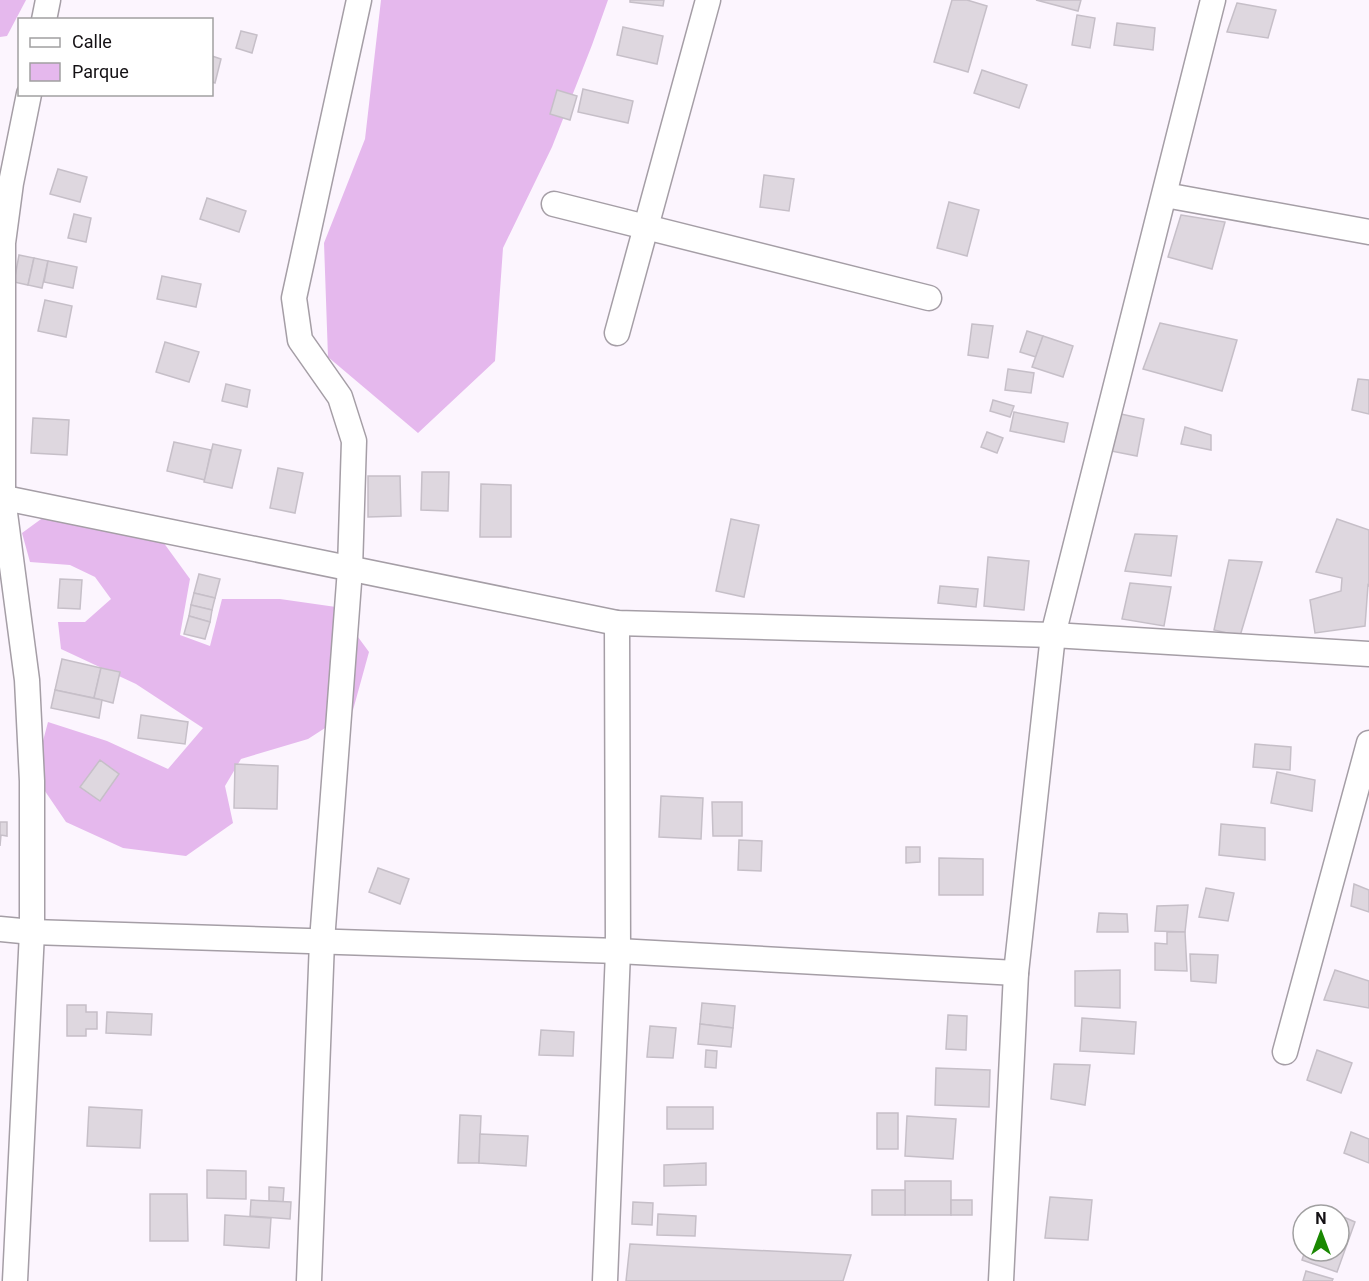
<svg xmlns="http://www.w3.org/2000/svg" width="1369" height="1281" font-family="Roboto,sans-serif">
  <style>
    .green { fill: #e5b8ed }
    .building { fill: #ded7df; stroke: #c6bfc8; stroke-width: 1.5 }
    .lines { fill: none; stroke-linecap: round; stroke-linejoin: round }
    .street-casing { stroke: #a59ea6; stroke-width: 27 }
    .street { stroke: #fff; stroke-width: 24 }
  </style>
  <rect width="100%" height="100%" fill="#fcf5fe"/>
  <g class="green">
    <path d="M 0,0 L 26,0 L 7,36 L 0,37 Z"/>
    <path d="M 381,0 L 608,0 L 592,45 L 552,147 L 503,248 L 495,361 L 418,433 L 328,357 L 324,243 L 365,139 Z"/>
    <path d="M 48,514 L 158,535 L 190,579 L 180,635 L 210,646 L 222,599 L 280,599 L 336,607 L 369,652 L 353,710 L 308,739 L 241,759 L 225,786 L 233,823 L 186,856 L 123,848 L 66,822 L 34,775 L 48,722 L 107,741 L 168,769 L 203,728 L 136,684 L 61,649 L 58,622 L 85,622 L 111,599 L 95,577 L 70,565 L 30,562 L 22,533 Z"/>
  </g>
  <g class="building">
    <path d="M 630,0 L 664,0 L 663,6 L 630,2 Z"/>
    <path d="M 952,0 L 967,0 L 987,6 L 968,72 L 934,62 Z"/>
    <path d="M 1036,0 L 1081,0 L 1078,11 Z"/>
    <path d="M 1237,3 L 1276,10 L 1268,38 L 1227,32 Z"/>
    <path d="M 1077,15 L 1095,18 L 1090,48 L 1072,45 Z"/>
    <path d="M 1117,23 L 1155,28 L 1153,50 L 1114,45 Z"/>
    <path d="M 623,27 L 663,36 L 657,64 L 617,55 Z"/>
    <path d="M 241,31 L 257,35 L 252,53 L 236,48 Z"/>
    <path d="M 212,56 L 221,59 L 215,83 L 212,82 Z"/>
    <path d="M 982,70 L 1027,85 L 1019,108 L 974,93 Z"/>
    <path d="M 583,89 L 633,101 L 628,123 L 578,112 Z"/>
    <path d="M 557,90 L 577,96 L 570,120 L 550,114 Z"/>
    <path d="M 58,169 L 87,177 L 80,202 L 50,194 Z"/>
    <path d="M 764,175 L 794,179 L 789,211 L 760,207 Z"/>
    <path d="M 207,198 L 246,211 L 239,232 L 200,219 Z"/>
    <path d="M 949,202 L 979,210 L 967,256 L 937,248 Z"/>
    <path d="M 74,214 L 91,218 L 86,242 L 68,238 Z"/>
    <path d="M 1181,215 L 1225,222 L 1212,269 L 1168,257 Z"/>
    <path d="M 19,255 L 34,258 L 28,285 L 14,282 Z"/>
    <path d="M 34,258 L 48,261 L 42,288 L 28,285 Z"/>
    <path d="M 48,261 L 77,267 L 73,288 L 44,282 Z"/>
    <path d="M 162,276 L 201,284 L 196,307 L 157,299 Z"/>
    <path d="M 45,300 L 72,306 L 66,337 L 38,331 Z"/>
    <path d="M 1160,323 L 1237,340 L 1222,391 L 1143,369 Z"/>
    <path d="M 972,324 L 993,326 L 988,358 L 968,355 Z"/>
    <path d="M 1027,331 L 1043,336 L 1036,357 L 1020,352 Z"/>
    <path d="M 1043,336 L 1073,346 L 1063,377 L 1032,367 Z"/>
    <path d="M 165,342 L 199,352 L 189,382 L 156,372 Z"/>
    <path d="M 1008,369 L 1034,373 L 1031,393 L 1005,390 Z"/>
    <path d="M 1358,379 L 1369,380 L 1369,414 L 1352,410 Z"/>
    <path d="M 226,384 L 250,390 L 247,407 L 222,401 Z"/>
    <path d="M 993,400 L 1014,406 L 1010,417 L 990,411 Z"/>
    <path d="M 1014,412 L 1068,423 L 1064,442 L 1010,431 Z"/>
    <path d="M 1121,414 L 1144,419 L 1137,456 L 1111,451 Z"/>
    <path d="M 33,418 L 69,420 L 67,455 L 31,453 Z"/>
    <path d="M 1185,427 L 1211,435 L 1211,450 L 1181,444 Z"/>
    <path d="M 987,432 L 1003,438 L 997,453 L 981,447 Z"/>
    <path d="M 174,442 L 211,450 L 205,480 L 167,471 Z"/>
    <path d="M 213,444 L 241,450 L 232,488 L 204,482 Z"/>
    <path d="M 278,468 L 303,473 L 295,513 L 270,508 Z"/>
    <path d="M 422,472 L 449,472 L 448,511 L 421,510 Z"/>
    <path d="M 368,476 L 400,476 L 401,516 L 368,517 Z"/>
    <path d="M 481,484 L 511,485 L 511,537 L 480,537 Z"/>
    <path d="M 731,519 L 759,525 L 744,597 L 716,591 Z"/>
    <path d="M 1337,519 L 1369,530 L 1369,586 L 1368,585 L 1365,626 L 1315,633 L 1310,600 L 1341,591 L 1342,578 L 1316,572 Z"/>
    <path d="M 1135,534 L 1177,536 L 1171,576 L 1125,571 Z"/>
    <path d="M 988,557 L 1029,561 L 1024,610 L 984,606 Z"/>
    <path d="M 1229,560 L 1262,562 L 1240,636 L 1214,630 Z"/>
    <path d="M 199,574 L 220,579 L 215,598 L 194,593 Z"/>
    <path d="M 60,579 L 82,580 L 80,609 L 58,608 Z"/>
    <path d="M 1130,583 L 1171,587 L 1164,626 L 1122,619 Z"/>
    <path d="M 940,586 L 978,589 L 976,607 L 938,603 Z"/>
    <path d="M 194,593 L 215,598 L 212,610 L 191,605 Z"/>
    <path d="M 191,605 L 212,610 L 210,622 L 189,616 Z"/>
    <path d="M 189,616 L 210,622 L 205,639 L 184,634 Z"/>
    <path d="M 62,659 L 101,668 L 94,698 L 55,690 Z"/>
    <path d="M 101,668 L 120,672 L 113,703 L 94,698 Z"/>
    <path d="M 55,690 L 102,700 L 99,718 L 51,708 Z"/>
    <path d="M 141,715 L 188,722 L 185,744 L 138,738 Z"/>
    <path d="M 1255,744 L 1291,747 L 1290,770 L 1253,767 Z"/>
    <path d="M 100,760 L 119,774 L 100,801 L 80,787 Z"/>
    <path d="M 235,764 L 278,766 L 277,809 L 234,808 Z"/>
    <path d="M 1277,772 L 1315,780 L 1312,811 L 1271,803 Z"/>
    <path d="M 661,796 L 703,798 L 701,839 L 659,837 Z"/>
    <path d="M 712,802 L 742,802 L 742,836 L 713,836 Z"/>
    <path d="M 0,822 L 7,822 L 7,836 L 1,835 L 0,846 Z"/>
    <path d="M 1221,824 L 1265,828 L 1265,860 L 1219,855 Z"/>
    <path d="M 739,840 L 762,841 L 761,871 L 738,870 Z"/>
    <path d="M 906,847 L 920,847 L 920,862 L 906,863 Z"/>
    <path d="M 939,858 L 983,859 L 983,895 L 939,895 Z"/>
    <path d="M 378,868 L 409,879 L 400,904 L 369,892 Z"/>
    <path d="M 1354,884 L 1369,890 L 1369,912 L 1351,906 Z"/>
    <path d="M 1206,888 L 1234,893 L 1228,921 L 1199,917 Z"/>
    <path d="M 1188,905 L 1185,932 L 1155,931 L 1157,906 Z"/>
    <path d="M 1099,913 L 1127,914 L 1128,932 L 1097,932 Z"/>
    <path d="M 1167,932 L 1185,932 L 1187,971 L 1155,970 L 1155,943 L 1167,944 Z"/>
    <path d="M 1190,954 L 1218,955 L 1216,983 L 1191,981 Z"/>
    <path d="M 1120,970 L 1120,1008 L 1075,1006 L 1075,971 Z"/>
    <path d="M 1335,970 L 1369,981 L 1369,1008 L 1324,1000 Z"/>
    <path d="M 702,1003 L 735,1006 L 733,1028 L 700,1024 Z"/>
    <path d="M 67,1005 L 86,1005 L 86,1012 L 97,1012 L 97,1029 L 86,1029 L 86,1036 L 67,1036 Z"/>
    <path d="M 107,1012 L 152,1014 L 151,1035 L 106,1033 Z"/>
    <path d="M 948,1015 L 967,1016 L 966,1050 L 946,1049 Z"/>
    <path d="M 1082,1018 L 1136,1022 L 1134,1054 L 1080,1051 Z"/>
    <path d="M 700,1024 L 733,1028 L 731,1047 L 698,1044 Z"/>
    <path d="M 650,1026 L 676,1028 L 673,1058 L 647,1057 Z"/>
    <path d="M 541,1030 L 574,1032 L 573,1056 L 539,1055 Z"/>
    <path d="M 706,1050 L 717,1051 L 716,1068 L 705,1067 Z"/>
    <path d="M 1317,1050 L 1352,1063 L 1341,1093 L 1307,1080 Z"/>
    <path d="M 1054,1064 L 1090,1065 L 1085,1105 L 1051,1099 Z"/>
    <path d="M 936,1068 L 990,1070 L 989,1107 L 935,1105 Z"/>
    <path d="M 89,1107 L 142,1110 L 140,1148 L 87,1146 Z"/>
    <rect x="667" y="1107" width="46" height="22"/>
    <rect x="877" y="1113" width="21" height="36"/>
    <path d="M 460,1115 L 481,1116 L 479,1163 L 458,1163 Z"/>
    <path d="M 907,1116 L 956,1119 L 953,1159 L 905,1156 Z"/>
    <path d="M 1351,1132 L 1369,1139 L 1369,1163 L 1344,1153 Z"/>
    <path d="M 480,1134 L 528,1136 L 526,1166 L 479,1163 Z"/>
    <path d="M 706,1163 L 706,1185 L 664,1186 L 664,1165 Z"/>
    <path d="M 207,1170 L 246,1171 L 246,1199 L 207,1198 Z"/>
    <rect x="905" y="1181" width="46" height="34"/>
    <path d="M 269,1187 L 284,1188 L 283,1202 L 269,1201 Z"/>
    <rect x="872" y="1190" width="33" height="25"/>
    <path d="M 150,1194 L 187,1194 L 188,1241 L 150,1241 Z"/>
    <path d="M 1050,1197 L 1092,1200 L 1088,1240 L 1045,1238 Z"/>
    <path d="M 251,1200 L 291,1202 L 290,1219 L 250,1216 Z"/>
    <rect x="951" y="1200" width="21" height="15"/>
    <path d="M 633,1202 L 653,1203 L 652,1225 L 632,1224 Z"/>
    <path d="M 658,1214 L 696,1216 L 695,1236 L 657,1235 Z"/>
    <path d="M 225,1215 L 271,1218 L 269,1248 L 224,1245 Z"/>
    <path d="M 1339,1215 L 1355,1222 L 1337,1272 L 1302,1260 L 1305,1251 L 1339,1251 Z"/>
    <path d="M 630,1244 L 851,1255 L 843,1281 L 626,1281 Z"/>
    <path d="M 1306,1271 L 1333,1279 L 1332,1281 L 1303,1281 Z"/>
  </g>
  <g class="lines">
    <g class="street-casing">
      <g id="street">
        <path d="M 44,20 L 48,0"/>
        <path d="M 1165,195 L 1369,232"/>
        <path d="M 554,204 L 929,298"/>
        <path d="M 617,333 L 708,0"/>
        <path d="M 0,497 L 617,623 L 1053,635 L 1369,654"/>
        <path d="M 0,929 L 32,932 L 618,951 L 1016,973"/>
        <path d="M 1285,1052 L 1369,743"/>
        <path d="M 15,1281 L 32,932 L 32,781 L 27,680 L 3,498 L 3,243 L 11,183 L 29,94"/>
        <path d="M 309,1281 L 322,941 L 350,569 L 354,441 L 340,397 L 300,340 L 294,298 L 359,0"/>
        <path d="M 605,1281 L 618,951 L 617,623"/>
        <path d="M 1001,1281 L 1016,973 L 1053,635 L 1213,0"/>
      </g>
    </g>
    <use href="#street" class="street"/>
  </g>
  <rect x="18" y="18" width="195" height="78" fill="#ffffff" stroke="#a1a0a1" stroke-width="1.5"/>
  <rect x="30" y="38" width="30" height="9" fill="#ffffff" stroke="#a1a0a1" stroke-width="1.5"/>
  <text x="72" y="48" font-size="18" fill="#141114">Calle</text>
  <rect x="30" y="63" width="30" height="18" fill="#e5b8ed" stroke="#a1a0a1" stroke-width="1.5"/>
  <text x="72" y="78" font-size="18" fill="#141114">Parque</text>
  <g transform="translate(1321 1233)"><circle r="28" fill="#ffffff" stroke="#a1a0a1" stroke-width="1.5"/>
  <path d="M0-4.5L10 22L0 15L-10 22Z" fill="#1a8802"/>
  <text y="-9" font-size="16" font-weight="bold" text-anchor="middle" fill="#141114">N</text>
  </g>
</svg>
